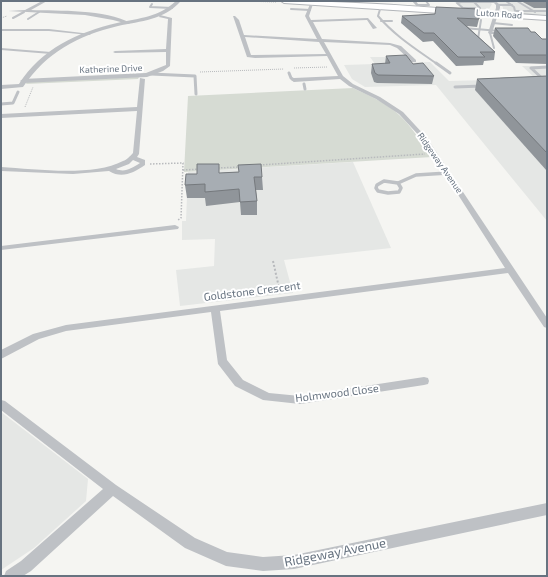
<svg xmlns="http://www.w3.org/2000/svg" width="548" height="577" font-family="'Exo 2',sans-serif">
  <style>
    .built { fill: #e5e7e5 }
    .green { fill: #d6dbd3 }
    .lines { fill: none; stroke-linecap: round; stroke-linejoin: round }
    .primary-casing { stroke: #b2b5b9; stroke-width: 2 }
    .path-far2 { stroke: #b8babd; stroke-width: 1; stroke-dasharray: 1 1; stroke-linecap: butt }
    .path-far1 { stroke: #b8babd; stroke-width: 1.5; stroke-dasharray: 1.5 1.5; stroke-linecap: butt }
    .path { stroke: #b8babd; stroke-width: 2; stroke-dasharray: 2 2; stroke-linecap: butt }
    .service-far2 { stroke: #bec1c5; stroke-width: 2 }
    .service-far1 { stroke: #bec1c5; stroke-width: 3 }
    .service { stroke: #bec1c5; stroke-width: 3.5 }
    .minor { fill: #bec1c5; fill-rule: evenodd }
    .tertiary { fill: #bec1c5; fill-rule: evenodd }
    .primary { fill: #fff; fill-rule: evenodd }
    .wall { fill: #90959a }
    .building { fill: #a7adb3; stroke: #75797d }
    .labels { text-anchor: middle; stroke-width: 4; stroke-linejoin: round; paint-order: stroke }
    .far-street-label { font-size: 9px; fill: #677380; stroke: #fff }
    .street-label { font-size: 11px; fill: #677380; stroke: #fff }
    .near-street-label { font-size: 13px; fill: #677380; stroke: #fff }
  </style>
  <rect width="100%" height="100%" fill="#f5f5f2"/>
  <g class="built">
    <path d="M 453,1 L 488,1 L 492,4 L 489,9 L 463,9 Z"/>
    <path d="M 496,1 L 547,1 L 547,15 L 517,14 L 503,10 L 503,7 Z"/>
    <path d="M 370,57 L 386,57 L 386,63 L 430,62 L 449,81 L 536,79 L 522,66 L 547,66 L 547,221 L 436,85 L 365,87 L 352,79 L 344,65 L 375,64 Z"/>
    <path d="M 353,162 L 391,248 L 284,260 L 293,293 L 180,306 L 176,270 L 214,266 L 215,239 L 182,240 L 182,221 L 186,221 L 188,172 Z"/>
    <path d="M 1,412 L 88,479 L 86,501 L 34,548 L 1,570 Z"/>
  </g>
  <g class="green">
    <path d="M 139,77 L 138,79 L 26,84 L 27,82 Z"/>
    <path d="M 353,88 C 368,95 384,102 397,113 C 411,125 421,142 432,157 L 184,172 L 188,96 Z"/>
  </g>
  <g class="lines">
    <g class="primary-casing">
      <path id="primary" d="M 281,1 C 370,1 459,10 547,16 L 547,20 L 284,3 Z"/>
    </g>
    <g class="path-far2">
      <path d="M 243,1 L 276,2"/>
      <path d="M 1,18 L 7,16"/>
      <path d="M 294,68 L 328,67"/>
      <path d="M 200,72 L 284,69"/>
      <path d="M 25,107 L 33,87"/>
    </g>
    <g class="path-far1">
      <path d="M 150,164 L 183,163 L 181,218 L 178,220"/>
      <path d="M 260,165 L 425,154"/>
      <path d="M 218,168 L 240,167"/>
      <path d="M 183,170 L 200,169"/>
    </g>
    <path class="path" d="M 273,261 L 280,292"/>
    <g class="service-far2">
      <path d="M 54,1 L 60,1"/>
      <path d="M 506,1 L 514,7 L 515,11 L 547,11"/>
      <path d="M 517,1 L 535,12"/>
      <path d="M 461,2 L 474,2 L 480,8 L 463,8 L 457,3 Z"/>
      <path d="M 474,2 L 495,2"/>
      <path d="M 152,4 L 150,7 L 172,8"/>
      <path d="M 418,5 L 429,5 L 426,1"/>
      <path d="M 498,5 L 512,5"/>
      <path d="M 381,6 L 378,16 C 395,36 416,49 437,64"/>
      <path d="M 291,9 L 310,10"/>
      <path d="M 13,18 L 24,12"/>
      <path d="M 28,19 L 39,12"/>
      <path d="M 381,21 L 392,21"/>
      <path d="M 493,23 L 512,25"/>
      <path d="M 463,28 L 500,31"/>
      <path d="M 478,39 L 481,20"/>
      <path d="M 494,48 L 490,33 L 498,33"/>
    </g>
    <g class="service-far1">
      <path d="M 436,63 L 450,73"/>
      <path d="M 289,73 L 291,78 L 294,80"/>
      <path d="M 151,74 L 195,76 L 196,94"/>
      <path d="M 544,80 L 531,68 L 547,67"/>
      <path d="M 304,84 L 305,89"/>
      <path d="M 455,87 L 482,86"/>
      <path d="M 1,104 L 13,103 L 18,92"/>
    </g>
    <g class="service">
      <path d="M 384,181 L 398,183 L 401,188 L 399,192 L 388,193 L 378,191 L 376,188 L 377,185 Z"/>
      <path d="M 398,183 L 416,175 L 448,173"/>
    </g>
    <g class="minor">
      <path d="M 42,1 L 47,1 L 31,10 C 58,11 106,9 130,23 L 128,24 L 113,20 L 85,15 L 8,11 L 25,10 Z"/>
      <path d="M 314,1 L 309,16 L 311,20 L 368,18 L 377,28 L 373,29 L 367,20 L 313,22 L 322,39 L 390,43 L 401,46 L 416,60 L 416,62 L 412,62 L 397,48 L 390,45 L 324,42 L 343,76 L 353,84 L 380,97 L 403,112 L 427,138 L 547,318 L 547,328 L 544,327 L 508,273 L 220,311 L 227,360 L 243,380 L 269,393 L 300,396 L 424,377 L 428,378 L 429,381 L 428,384 L 424,385 L 300,404 L 263,400 L 235,386 L 218,364 L 211,312 L 66,331 L 39,339 L 1,359 L 1,350 L 33,334 L 66,325 L 505,268 L 423,140 L 399,114 L 376,99 L 349,86 L 340,79 L 294,82 L 291,80 L 294,78 L 338,76 L 327,56 L 255,58 L 247,57 L 233,16 L 235,16 L 239,20 L 244,35 L 317,39 L 305,16 L 311,2 ZM 245,37 L 319,42 L 326,54 L 251,55 Z"/>
      <path d="M 412,1 L 416,1 L 422,10 L 420,10 Z"/>
      <path d="M 492,1 L 496,1 L 500,5 L 500,8 L 492,33 L 490,34 L 488,33 L 496,8 L 496,5 Z"/>
      <path d="M 160,15 L 172,18 L 170,66 L 163,71 L 147,77 L 23,83 L 20,81 L 23,79 L 146,73 L 166,65 L 166,52 L 115,53 L 113,52 L 115,51 L 166,49 L 168,19 L 159,17 Z"/>
      <path d="M 1,29 L 49,29 L 91,34 L 89,35 L 49,31 L 1,31 Z"/>
      <path d="M 1,48 L 51,52 L 53,53 L 51,54 L 1,50 Z"/>
      <path d="M 140,78 L 145,79 L 139,154 L 137,157 L 145,160 L 145,165 C 133,173 122,179 109,171 L 73,174 L 1,171 L 1,167 C 35,169 93,177 123,161 C 127,160 130,156 133,153 L 137,111 L 1,118 L 1,114 L 137,107 ZM 133,160 L 140,163 C 132,168 125,173 116,169 L 129,164 Z"/>
      <path d="M 175,225 L 179,227 L 178,229 L 1,250 L 1,246 Z"/>
      <path d="M 1,400 L 5,401 L 116,485 L 195,538 L 227,552 L 263,557 L 294,555 L 547,503 L 547,515 L 294,569 L 263,571 L 226,566 L 185,548 L 113,496 L 31,571 L 23,576 L 4,576 L 6,571 L 21,561 L 103,489 L 1,410 Z"/>
    </g>
    <path class="tertiary" d="M 176,1 L 181,1 C 164,20 141,21 118,26 C 77,36 47,52 23,87 L 1,89 L 1,85 L 19,84 C 41,49 78,32 117,23 C 140,18 159,17 176,1 Z"/>
    <use href="#primary" class="primary"/>
  </g>
  <g class="wall">
    <path d="M 521,1 L 547,1 L 547,8 L 534,8 Z"/>
    <path d="M 435,14 L 479,19 L 477,27 L 467,26 L 495,52 L 494,60 L 484,61 L 483,65 L 456,66 L 433,41 L 423,42 L 401,23 L 402,16 Z"/>
    <path d="M 495,28 L 531,32 L 542,39 L 547,39 L 547,64 L 516,63 L 493,36 Z"/>
    <path d="M 386,56 L 413,64 L 434,76 L 432,84 L 377,83 L 374,82 L 371,73 L 372,64 L 385,64 Z"/>
    <path d="M 547,76 L 547,171 L 475,90 L 477,79 Z"/>
    <path d="M 238,165 L 262,177 L 263,190 L 256,190 L 257,201 L 257,215 L 241,215 L 240,202 L 206,206 L 205,198 L 187,198 L 185,185 L 220,173 L 239,172 Z"/>
  </g>
  <g class="building">
    <path d="M 436,7 L 479,9 L 479,19 L 457,18 L 495,52 L 480,52 L 485,57 L 458,57 L 434,33 L 424,33 L 402,16 L 435,14 Z"/>
    <path d="M 495,28 L 528,28 L 531,32 L 535,32 L 542,39 L 547,39 L 547,55 L 518,55 Z"/>
    <path d="M 406,55 L 413,64 L 423,63 L 434,76 L 378,75 L 375,73 L 372,64 L 390,63 L 386,56 Z"/>
    <path d="M 547,76 L 547,153 L 477,79 Z"/>
    <path d="M 197,164 L 219,164 L 219,173 L 239,172 L 238,165 L 261,164 L 262,177 L 254,177 L 257,201 L 240,202 L 239,189 L 205,192 L 205,184 L 185,185 L 186,174 L 197,174 Z"/>
  </g>
  <g class="labels">
    <g class="far-street-label">
      <text transform="translate(499 14) rotate(4)" y="3">Luton Road</text>
      <text transform="translate(111 69) rotate(-2)" y="3">Katherine Drive</text>
      <text transform="translate(440 163) rotate(55)" y="3">Ridgeway Avenue</text>
    </g>
    <g class="street-label">
      <text transform="translate(252 291) rotate(-7)" y="4">Goldstone Crescent</text>
      <text transform="translate(337 393) rotate(-7)" y="4">Holmwood Close</text>
    </g>
    <g class="near-street-label">
      <text transform="translate(335 552) rotate(-11)" y="5">Ridgeway Avenue</text>
    </g>
  </g>
  <rect width="548" height="577" fill="none" stroke="#677380" stroke-width="4"/>
</svg>
